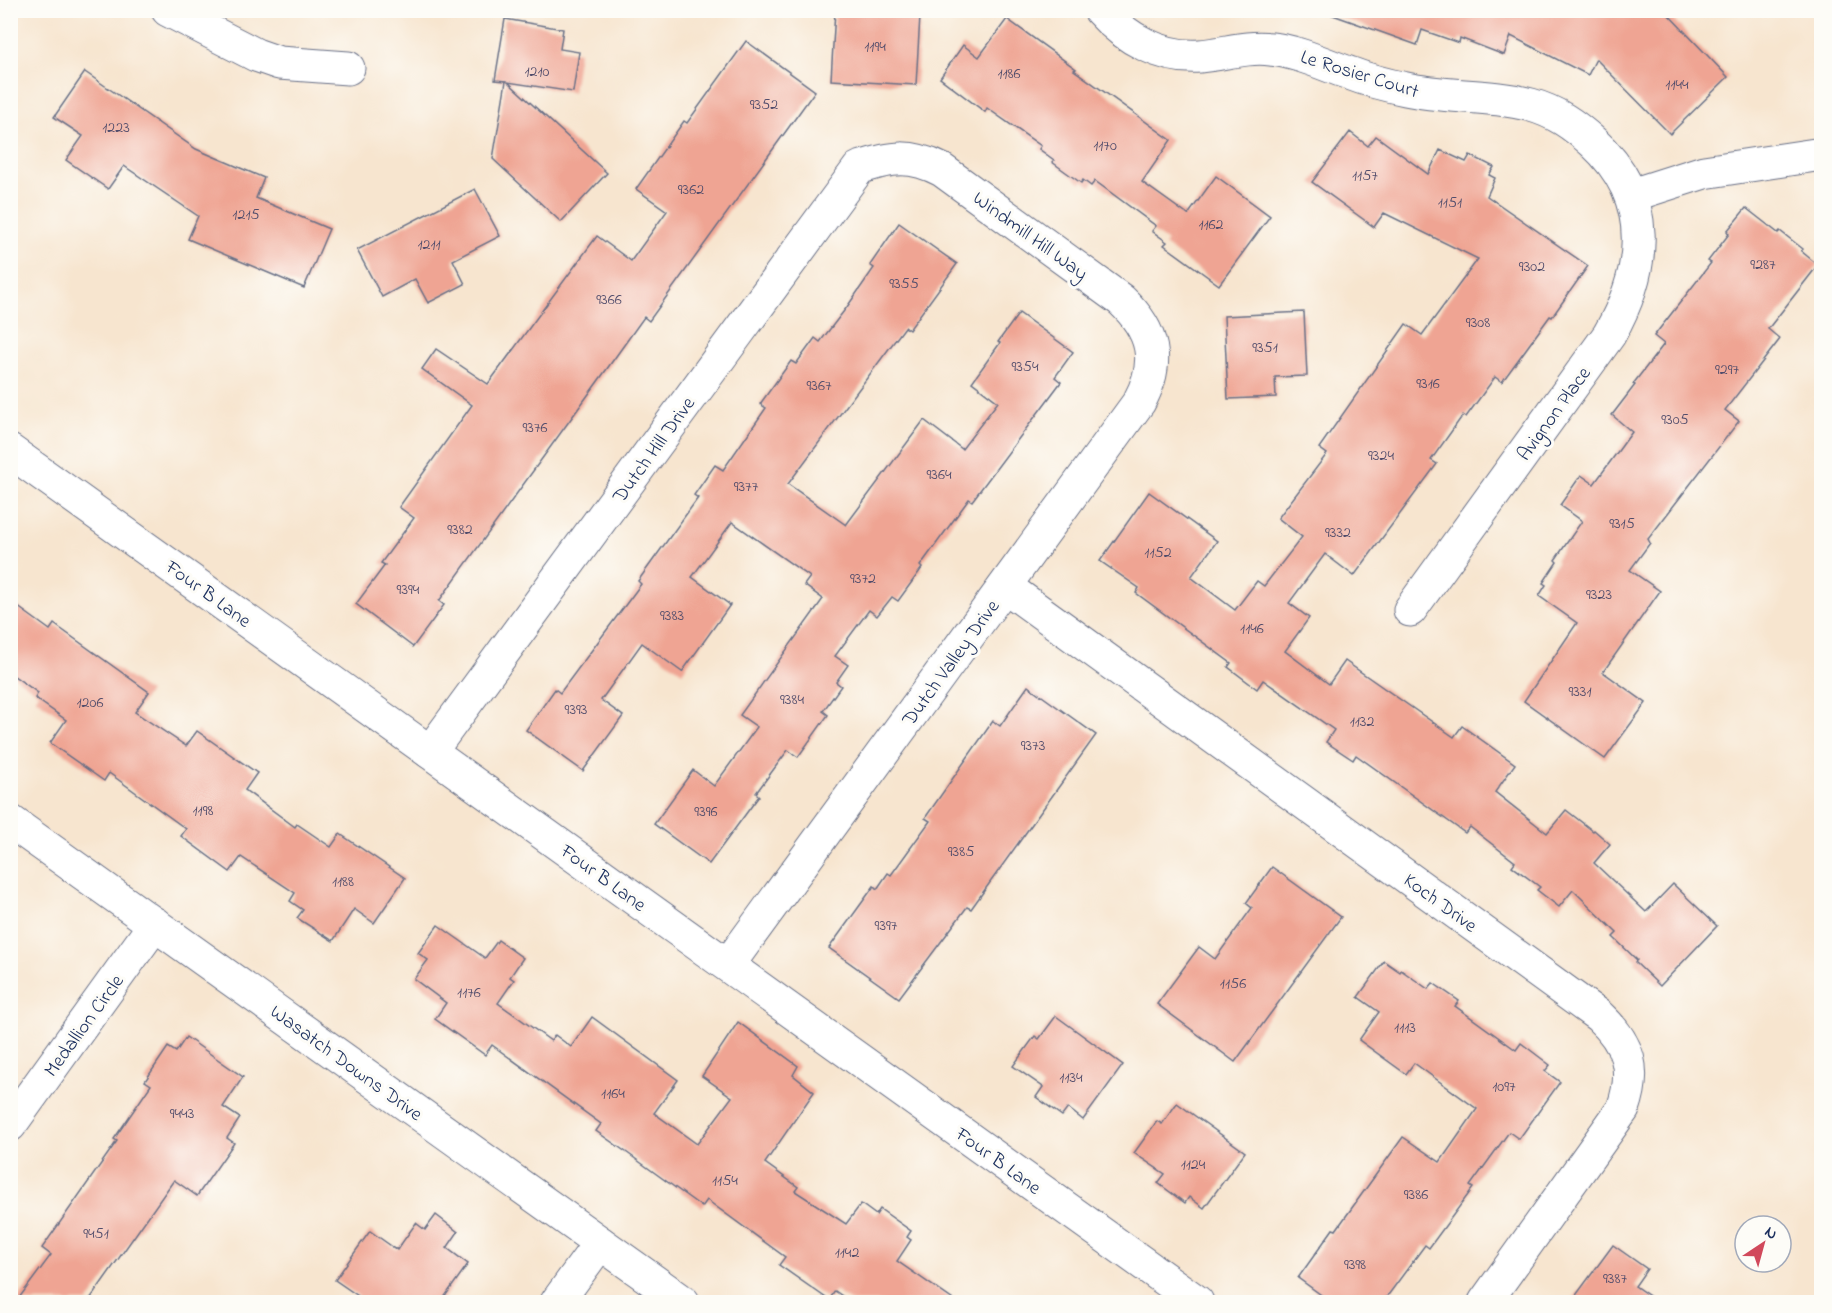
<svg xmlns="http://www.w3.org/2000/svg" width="1832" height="1313" font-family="'Indie Flower',sans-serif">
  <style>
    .building { fill: #efa493 }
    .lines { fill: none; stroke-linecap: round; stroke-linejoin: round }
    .minor-casing { stroke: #686f86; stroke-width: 35 }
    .minor { stroke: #fff; stroke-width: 33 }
    .labels { text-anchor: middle; stroke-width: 6; stroke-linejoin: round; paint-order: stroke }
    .number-label { font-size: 16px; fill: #504c6b }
    .street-label { font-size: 20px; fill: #1b2f5e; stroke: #fdfcf7 }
  </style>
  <rect width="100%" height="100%" fill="#fdfcf7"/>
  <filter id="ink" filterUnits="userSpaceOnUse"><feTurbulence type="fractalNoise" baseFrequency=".0167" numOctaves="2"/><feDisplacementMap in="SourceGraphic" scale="12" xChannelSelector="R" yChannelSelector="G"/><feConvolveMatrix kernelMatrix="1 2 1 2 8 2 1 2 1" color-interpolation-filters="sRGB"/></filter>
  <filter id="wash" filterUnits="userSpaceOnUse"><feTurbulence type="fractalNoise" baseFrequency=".008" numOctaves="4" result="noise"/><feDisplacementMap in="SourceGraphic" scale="24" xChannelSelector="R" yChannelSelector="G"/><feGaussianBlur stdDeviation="1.35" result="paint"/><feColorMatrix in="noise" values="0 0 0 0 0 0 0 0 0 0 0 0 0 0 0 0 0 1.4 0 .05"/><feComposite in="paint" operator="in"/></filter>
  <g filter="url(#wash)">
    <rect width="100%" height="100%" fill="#f7e5cf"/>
    <g id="blocks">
      <g class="building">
        <path d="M 835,10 L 870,10 L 870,13 L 920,16 L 916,85 L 831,80 Z"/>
        <path d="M 1331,10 L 1664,10 L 1728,77 L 1670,134 L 1596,59 L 1588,75 L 1511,36 L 1504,55 L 1460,38 L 1459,43 L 1422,30 L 1417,45 L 1330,14 Z"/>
        <path d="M 505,19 L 563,29 L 560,49 L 579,52 L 573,92 L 508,82 L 607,173 L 561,222 L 493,159 L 506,81 L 495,80 Z"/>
        <path d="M 1007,19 L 1076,69 L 1074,70 L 1171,140 L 1142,182 L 1188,215 L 1216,176 L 1270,216 L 1219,285 L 1164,245 L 1167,242 L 1152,231 L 1156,226 L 1095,181 L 1091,186 L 1083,180 L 1081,183 L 1052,162 L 1054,160 L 1039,149 L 1041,146 L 987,108 L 985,112 L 940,78 L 963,45 L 979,57 Z"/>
        <path d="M 746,41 L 815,91 L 649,321 L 644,317 L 604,373 L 439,601 L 444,605 L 413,647 L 356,604 L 385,565 L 381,563 L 414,518 L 399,507 L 472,405 L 422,369 L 436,349 L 488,384 L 597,236 L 631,261 L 667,211 L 636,189 L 684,121 L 687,123 Z"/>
        <path d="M 85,72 L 196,149 L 264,178 L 256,198 L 329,229 L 304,288 L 188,239 L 198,216 L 124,166 L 108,189 L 66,160 L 83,136 L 54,117 Z"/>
        <path d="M 1350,132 L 1368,146 L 1376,136 L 1428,174 L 1440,150 L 1466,162 L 1470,155 L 1494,167 L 1489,175 L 1495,178 L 1487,196 L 1588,266 L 1552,317 L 1550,316 L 1502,382 L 1495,377 L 1466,417 L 1463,415 L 1431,460 L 1437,464 L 1354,576 L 1325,554 L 1289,603 L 1309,618 L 1285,651 L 1329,684 L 1345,661 L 1454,737 L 1462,726 L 1515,764 L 1495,792 L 1547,833 L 1566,810 L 1593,831 L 1594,830 L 1610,844 L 1594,863 L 1646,912 L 1673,884 L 1717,926 L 1660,986 L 1635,962 L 1637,960 L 1613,937 L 1617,933 L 1573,890 L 1559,907 L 1537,890 L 1540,887 L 1512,866 L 1515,862 L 1470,827 L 1465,833 L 1356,755 L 1353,760 L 1326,742 L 1334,730 L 1263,680 L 1257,689 L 1228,667 L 1231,663 L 1136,593 L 1139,588 L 1100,561 L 1149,492 L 1217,541 L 1191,577 L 1235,610 L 1257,581 L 1264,586 L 1302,537 L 1278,518 L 1327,454 L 1319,448 L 1406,324 L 1422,335 L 1478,259 L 1384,213 L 1374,227 L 1312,182 Z"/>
        <path d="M 475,189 L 500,236 L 453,260 L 465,284 L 428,303 L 415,279 L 382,297 L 357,250 Z"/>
        <path d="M 1746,208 L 1778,233 L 1780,231 L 1803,249 L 1801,251 L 1818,265 L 1768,329 L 1780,339 L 1725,410 L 1739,421 L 1648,539 L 1650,543 L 1630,570 L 1660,591 L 1603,672 L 1646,703 L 1605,759 L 1524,701 L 1577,623 L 1539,596 L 1546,585 L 1543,583 L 1557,562 L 1555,560 L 1582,521 L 1560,505 L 1581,475 L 1594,484 L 1632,432 L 1612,415 L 1635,385 L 1633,384 L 1664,344 L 1654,336 L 1711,263 L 1708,261 L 1729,234 L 1727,231 Z"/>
        <path d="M 899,223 L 957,264 L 909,330 L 905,327 L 788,484 L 846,525 L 924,420 L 962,449 L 998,402 L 972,382 L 1000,343 L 998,342 L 1019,313 L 1073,352 L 1055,377 L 1061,382 L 972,501 L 969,499 L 920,566 L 922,568 L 898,601 L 892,597 L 877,616 L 869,610 L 835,656 L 848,665 L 836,682 L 841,686 L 823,711 L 828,715 L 798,757 L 788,750 L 756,793 L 759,796 L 709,864 L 654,824 L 693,770 L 714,786 L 757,727 L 740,715 L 823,599 L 804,585 L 810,577 L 732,522 L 692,577 L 730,605 L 682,672 L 642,643 L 601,700 L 623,716 L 583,771 L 526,730 L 555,689 L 560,693 L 641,584 L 638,581 L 698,498 L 694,495 L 715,465 L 723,470 L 766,408 L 760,404 L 791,361 L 796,364 L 815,338 L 820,342 L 847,307 L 874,268 L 870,265 Z"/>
        <path d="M 1304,312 L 1307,376 L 1275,377 L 1276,397 L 1228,399 L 1224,316 Z"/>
        <path d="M 10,601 L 50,630 L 54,624 L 149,692 L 135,712 L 186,746 L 197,731 L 257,773 L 245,790 L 295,827 L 297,824 L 331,847 L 340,834 L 405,878 L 374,923 L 354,909 L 333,941 L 297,918 L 303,910 L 290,901 L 295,893 L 241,857 L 230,872 L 181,836 L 186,829 L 109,773 L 104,781 L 50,743 L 66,720 L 35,698 L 38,693 L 10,673 Z"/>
        <path d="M 1028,686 L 1096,735 L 971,909 L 967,907 L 899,998 L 829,948 L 874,886 L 877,889 L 888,873 L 891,875 L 930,821 L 925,818 L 993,721 L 1000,726 Z"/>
        <path d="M 1272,867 L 1341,917 L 1235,1062 L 1157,1004 L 1199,947 L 1215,959 L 1252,908 L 1246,903 Z"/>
        <path d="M 438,925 L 485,958 L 498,940 L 523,958 L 510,977 L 514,980 L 498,1003 L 551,1041 L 555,1035 L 571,1047 L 592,1017 L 678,1080 L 654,1113 L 697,1144 L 732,1097 L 702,1076 L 738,1022 L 798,1066 L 793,1075 L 814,1092 L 765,1163 L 798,1187 L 795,1191 L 846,1224 L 861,1204 L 876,1215 L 880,1209 L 911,1231 L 907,1237 L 911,1240 L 897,1261 L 956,1302 L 851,1302 L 835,1291 L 829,1300 L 779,1265 L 785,1257 L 707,1200 L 702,1207 L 626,1152 L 596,1131 L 601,1124 L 492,1045 L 485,1055 L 435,1019 L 446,1003 L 414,979 L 428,960 L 418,953 Z"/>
        <path d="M 1384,961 L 1400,972 L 1401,970 L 1428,989 L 1433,983 L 1459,1001 L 1455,1006 L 1516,1050 L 1521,1043 L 1550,1065 L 1545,1071 L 1560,1082 L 1519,1139 L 1509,1132 L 1470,1186 L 1473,1188 L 1429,1248 L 1425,1245 L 1383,1302 L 1331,1302 L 1298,1278 L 1333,1229 L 1336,1230 L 1403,1137 L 1440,1162 L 1477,1109 L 1414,1063 L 1406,1074 L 1359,1040 L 1379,1012 L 1358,997 Z"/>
        <path d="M 1056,1016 L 1123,1065 L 1083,1120 L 1068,1108 L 1062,1116 L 1036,1097 L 1043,1087 L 1013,1066 L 1035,1036 L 1039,1039 Z"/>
        <path d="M 186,1037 L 243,1077 L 223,1107 L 240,1118 L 227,1138 L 234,1143 L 197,1196 L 174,1180 L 88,1302 L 16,1302 L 51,1255 L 42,1248 L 117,1141 L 114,1139 L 151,1085 L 145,1081 L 168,1047 L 176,1052 Z"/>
        <path d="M 1177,1103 L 1245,1152 L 1204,1208 L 1189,1197 L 1185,1203 L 1158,1183 L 1165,1174 L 1134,1153 L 1157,1121 L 1162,1124 Z"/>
        <path d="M 436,1215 L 458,1232 L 447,1248 L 468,1264 L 441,1302 L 367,1302 L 335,1280 L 370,1231 L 397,1250 L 416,1223 L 425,1230 Z"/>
        <path d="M 1613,1245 L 1647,1269 L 1635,1286 L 1658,1302 L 1571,1302 Z"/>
      </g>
    </g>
  </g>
  <g filter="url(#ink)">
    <use href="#blocks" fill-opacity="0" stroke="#686f86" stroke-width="1.5"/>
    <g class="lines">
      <g class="minor-casing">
        <g id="minor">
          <path d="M 168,10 L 256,55 L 279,63 L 348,68"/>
          <path d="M 1100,10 C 1125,38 1162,59 1200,56 C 1224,54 1246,46 1271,49 C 1299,52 1323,64 1349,73 C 1367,80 1386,85 1406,89 C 1447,98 1491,94 1531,105 C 1556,112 1574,125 1593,142 C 1654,198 1647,268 1609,335 L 1410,610"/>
          <path d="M 1632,195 L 1704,172 L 1822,154"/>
          <path d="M 10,451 L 1197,1302"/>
          <path d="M 1006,587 L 1599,1016 C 1629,1044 1637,1070 1623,1109 L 1485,1302"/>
          <path d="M 430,752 L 859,168 C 892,157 910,154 942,170 L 1121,300 C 1154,331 1161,362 1139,402 L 728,965"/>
          <path d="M 10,821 L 683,1302"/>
          <path d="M 10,1125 L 155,924"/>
          <path d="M 557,1302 L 600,1243"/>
        </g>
      </g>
      <use href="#minor" class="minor"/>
    </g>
  </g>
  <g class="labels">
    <g class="number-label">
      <text x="875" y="51">1194</text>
      <text x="537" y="76">1210</text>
      <text x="1009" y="78">1186</text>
      <text x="1677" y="89">1144</text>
      <text x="764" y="109">9352</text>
      <text x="116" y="132">1223</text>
      <text x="1105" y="150">1170</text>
      <text x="1365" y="180">1157</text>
      <text x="691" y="194">9362</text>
      <text x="1450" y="207">1151</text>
      <text x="246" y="219">1215</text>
      <text x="1211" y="229">1162</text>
      <text x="429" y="249">1211</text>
      <text x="1763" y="269">9287</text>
      <text x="1532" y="271">9302</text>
      <text x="904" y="288">9355</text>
      <text x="609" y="304">9366</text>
      <text x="1478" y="327">9308</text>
      <text x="1265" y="352">9351</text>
      <text x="1025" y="371">9354</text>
      <text x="1727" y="374">9297</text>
      <text x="1428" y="388">9316</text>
      <text x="819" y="390">9367</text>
      <text x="1675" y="424">9305</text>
      <text x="535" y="432">9376</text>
      <text x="1381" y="460">9324</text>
      <text x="939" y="479">9364</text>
      <text x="746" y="491">9377</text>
      <text x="1622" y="528">9315</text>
      <text x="460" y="534">9382</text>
      <text x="1338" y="537">9332</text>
      <text x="1158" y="557">1152</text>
      <text x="863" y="583">9372</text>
      <text x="408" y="594">9394</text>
      <text x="1599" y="599">9323</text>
      <text x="672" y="620">9383</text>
      <text x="1252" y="633">1146</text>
      <text x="1580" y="696">9331</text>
      <text x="792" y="704">9384</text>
      <text x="90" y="707">1206</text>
      <text x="576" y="714">9393</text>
      <text x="1362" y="726">1132</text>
      <text x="1033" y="750">9373</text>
      <text x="203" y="815">1198</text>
      <text x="706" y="816">9396</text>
      <text x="961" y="856">9385</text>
      <text x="343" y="886">1188</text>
      <text x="886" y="930">9397</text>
      <text x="1233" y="988">1156</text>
      <text x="469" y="997">1176</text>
      <text x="1405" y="1032">1113</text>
      <text x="1071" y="1082">1134</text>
      <text x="1504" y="1091">1097</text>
      <text x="613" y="1098">1164</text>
      <text x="182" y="1118">9443</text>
      <text x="1193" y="1169">1124</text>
      <text x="725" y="1185">1154</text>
      <text x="1416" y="1199">9386</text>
      <text x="96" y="1238">9451</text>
      <text x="847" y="1257">1142</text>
      <text x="1355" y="1269">9398</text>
      <text x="1615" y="1283">9387</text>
    </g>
    <g class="street-label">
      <text transform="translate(1360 73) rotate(17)" y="7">Le Rosier Court</text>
      <text transform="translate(1031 235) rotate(36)" y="7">Windmill Hill Way</text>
      <text transform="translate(1553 413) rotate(-54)" y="7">Avignon Place</text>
      <text transform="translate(653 449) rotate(-54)" y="7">Dutch Hill Drive</text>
      <text transform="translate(209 593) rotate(36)" y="7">Four B Lane</text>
      <text transform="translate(950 662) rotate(-54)" y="7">Dutch Valley Drive</text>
      <text transform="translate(604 877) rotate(36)" y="7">Four B Lane</text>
      <text transform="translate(1441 902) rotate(36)" y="7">Koch Drive</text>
      <text transform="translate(83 1025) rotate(-54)" y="7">Medallion Circle</text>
      <text transform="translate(347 1062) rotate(36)" y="7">Wasatch Downs Drive</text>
      <text transform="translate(999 1160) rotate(36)" y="7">Four B Lane</text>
    </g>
  </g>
  <rect width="1832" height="1313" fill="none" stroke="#fdfcf7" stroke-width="36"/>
  <g transform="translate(1763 1244) rotate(36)"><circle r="28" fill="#fdfcf7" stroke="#a3aaba" stroke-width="1.5"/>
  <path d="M0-4.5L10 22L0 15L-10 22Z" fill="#d1495b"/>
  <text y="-9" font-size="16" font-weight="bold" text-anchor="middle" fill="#1b2f5e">N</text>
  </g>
</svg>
